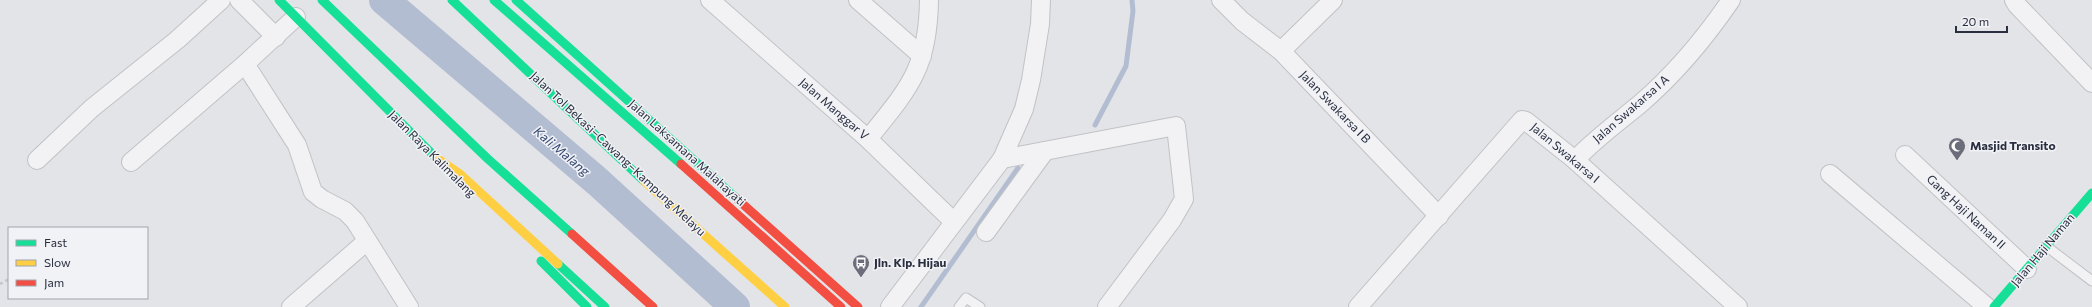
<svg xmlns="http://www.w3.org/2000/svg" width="2092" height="307" font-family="Commissioner,sans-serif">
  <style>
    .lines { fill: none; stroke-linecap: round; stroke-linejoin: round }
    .stream { stroke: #b3bdd1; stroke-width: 5 }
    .river { stroke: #b3bdd1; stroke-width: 30 }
    .lane-casing { stroke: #c1c2c5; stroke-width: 11 }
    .street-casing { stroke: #c1c2c5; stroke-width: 20 }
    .path { stroke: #c5c5ca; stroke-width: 2.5; stroke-dasharray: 3 3; stroke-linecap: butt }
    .lane { stroke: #f2f2f4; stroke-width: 9 }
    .street { stroke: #f2f2f4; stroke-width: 18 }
    .fast { stroke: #16e098; stroke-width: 9 }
    .slow { stroke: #ffcf43; stroke-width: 9 }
    .jam { stroke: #f24e42; stroke-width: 9 }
    .labels { text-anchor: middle; stroke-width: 3; stroke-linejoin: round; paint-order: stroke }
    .street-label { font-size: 12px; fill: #2a2f40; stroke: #f1f2f6 }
    .poi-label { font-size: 12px; font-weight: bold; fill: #2a2f40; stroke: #f1f2f6; text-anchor: start }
    .water-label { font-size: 13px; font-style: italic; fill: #364972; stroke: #f1f2f6 }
  </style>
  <rect width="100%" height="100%" fill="#e3e4e7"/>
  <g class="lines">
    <g class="stream">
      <path d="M 1095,125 L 1126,66 L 1133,11 L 1132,0"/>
      <path d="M 921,307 L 1018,168"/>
    </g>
    <path class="river" d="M 384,0 L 598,182 L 735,307"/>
    <g class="lane-casing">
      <g id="lane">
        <path d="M 2046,246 L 2092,281"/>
        <path d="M 959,307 L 966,298 L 980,307"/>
      </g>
    </g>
    <g class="street-casing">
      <g id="street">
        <path d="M 239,0 L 276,37"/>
        <path d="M 710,0 L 868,139 L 954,222"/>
        <path d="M 858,0 L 922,56"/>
        <path d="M 1221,0 L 1242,21 L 1281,51 L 1439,216"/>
        <path d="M 2014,0 L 2017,5 L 2092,83"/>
        <path d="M 1281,51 L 1333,0"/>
        <path d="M 245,64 L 297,145 L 313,192 L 322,199 L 345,211 L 355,221 L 409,307"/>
        <path d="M 868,139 C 909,88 928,69 929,0"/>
        <path d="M 1905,155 L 2027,269"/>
        <path d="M 1002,159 L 1176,126 L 1184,199 L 1172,220 L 1107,307"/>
        <path d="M 37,160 L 92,108 L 177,40 L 221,0"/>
        <path d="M 1575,160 C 1596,138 1617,123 1640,104 C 1675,74 1705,38 1731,0"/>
        <path d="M 131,162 L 245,64 L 296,17"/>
        <path d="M 1830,174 L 1987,307"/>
        <path d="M 986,232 L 1045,151"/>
        <path d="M 291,307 L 367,241"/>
        <path d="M 890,307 L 1002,159 L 1024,109 L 1031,80 L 1040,24 L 1041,0"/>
        <path d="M 1358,307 L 1522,120 L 1526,121 L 1575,160 L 1738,307"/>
      </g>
    </g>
    <path class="path" d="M 0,284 L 9,279"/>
    <use href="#lane" class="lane"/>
    <use href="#street" class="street"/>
    <g class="fast">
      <path d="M 279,0 L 448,170"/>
      <path d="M 322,0 L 488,159 L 572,234"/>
      <path d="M 452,0 L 644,181"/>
      <path d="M 494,0 L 681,164"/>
      <path d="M 516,0 L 736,198"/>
      <path d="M 541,261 L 587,307"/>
      <path d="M 558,264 L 605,307"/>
      <path d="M 1994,307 L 2092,193"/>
    </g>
    <g class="slow">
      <path d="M 435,157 L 460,174 L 558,264"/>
      <path d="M 644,181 L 785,307"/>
    </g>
    <g class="jam">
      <path d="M 681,164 L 841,307"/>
      <path d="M 736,198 L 858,307"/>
      <path d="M 572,234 L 653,307"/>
    </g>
  </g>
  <defs>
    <g id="mosque-pin" transform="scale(0.9)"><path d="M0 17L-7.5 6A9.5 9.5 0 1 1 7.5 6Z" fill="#6b6e7a" stroke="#f1f2f6"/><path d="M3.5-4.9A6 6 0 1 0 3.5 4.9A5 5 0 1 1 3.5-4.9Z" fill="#fff"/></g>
    <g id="bus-pin" transform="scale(0.9)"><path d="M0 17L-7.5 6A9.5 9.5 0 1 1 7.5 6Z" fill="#6b6e7a" stroke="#f1f2f6"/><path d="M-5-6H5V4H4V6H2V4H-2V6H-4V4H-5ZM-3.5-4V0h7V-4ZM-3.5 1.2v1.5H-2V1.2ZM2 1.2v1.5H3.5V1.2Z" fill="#fff"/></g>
  </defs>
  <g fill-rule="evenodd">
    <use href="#mosque-pin" x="1957" y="146"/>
    <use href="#bus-pin" x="861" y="263"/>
  </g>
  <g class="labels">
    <g class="street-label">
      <text transform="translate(1335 107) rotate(46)" y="4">Jalan Swakarsa I B</text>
      <text transform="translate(834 109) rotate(41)" y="4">Jalan Manggar V</text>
      <text transform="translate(1631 109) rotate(-41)" y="4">Jalan Swakarsa I A</text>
      <text transform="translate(687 153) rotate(42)" y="4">Jalan Laksamana Malahayati</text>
      <text transform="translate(1565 153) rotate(40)" y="4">Jalan Swakarsa I</text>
      <text transform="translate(432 154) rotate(45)" y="4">Jalan Raya Kalimalang</text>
      <text transform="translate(618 154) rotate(43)" y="4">Jalan Tol Bekasi–Cawang–Kampung Melayu</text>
      <text transform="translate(1966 212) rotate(43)" y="4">Gang Haji Naman II</text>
      <text transform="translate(2043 250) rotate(-50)" y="4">Jalan Haji Naman</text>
    </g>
    <g class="poi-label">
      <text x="1970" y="150">Masjid Transito</text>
      <text x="874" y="267">Jln. Klp. Hijau</text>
    </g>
    <g class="water-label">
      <text transform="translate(562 151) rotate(40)" y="5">Kali Malang</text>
    </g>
  </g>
  <rect x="8" y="227" width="140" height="72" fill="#f1f2f6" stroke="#a1a4ad"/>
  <rect x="16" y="240" width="20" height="6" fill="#16e098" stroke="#a1a4ad"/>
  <text x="44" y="247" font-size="12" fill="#2a2f40">Fast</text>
  <rect x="16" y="260" width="20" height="6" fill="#ffcf43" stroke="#a1a4ad"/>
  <text x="44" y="267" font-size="12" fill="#2a2f40">Slow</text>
  <rect x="16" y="280" width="20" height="6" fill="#f24e42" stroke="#a1a4ad"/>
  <text x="44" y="287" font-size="12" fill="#2a2f40">Jam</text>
  <path d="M1956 26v6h51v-6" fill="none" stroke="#2a2f40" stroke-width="2"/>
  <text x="1962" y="26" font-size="12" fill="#2a2f40" stroke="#f1f2f6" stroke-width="3" paint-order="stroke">20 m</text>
</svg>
